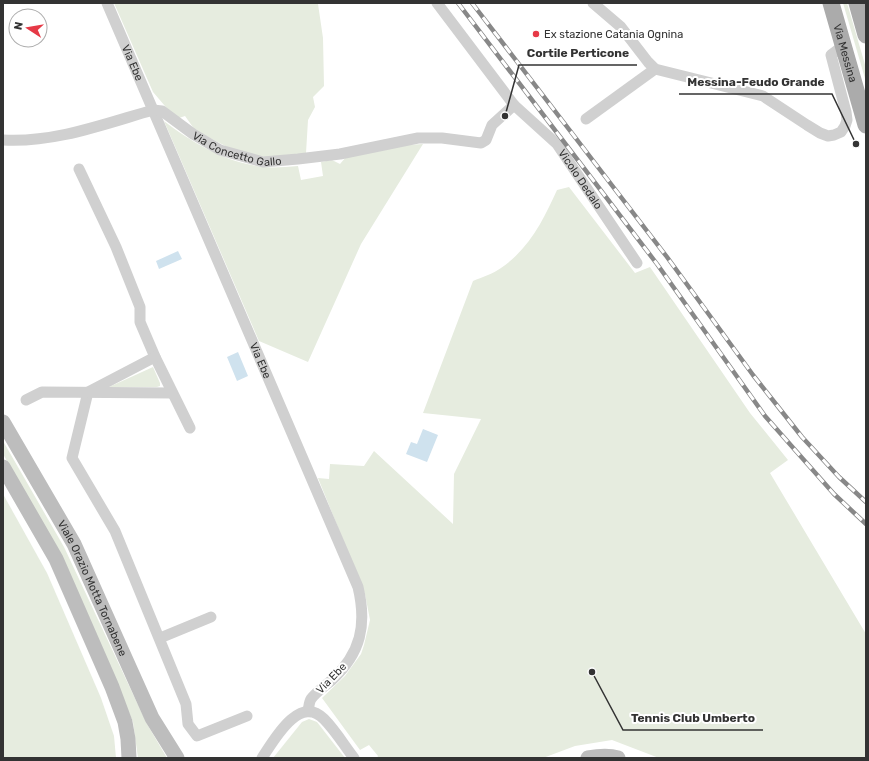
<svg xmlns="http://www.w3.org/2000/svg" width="869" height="761" font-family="Rubik,sans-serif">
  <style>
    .green { fill: #e6ecdf }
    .water { fill: #cfe2ee }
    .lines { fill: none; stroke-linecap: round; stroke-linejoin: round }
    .minor { stroke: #d0d0d0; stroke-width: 11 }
    .secondary { stroke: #bdbdbd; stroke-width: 15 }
    .primary { stroke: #ababab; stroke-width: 17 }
    .rail-casing { stroke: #888; stroke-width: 4.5 }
    .rail { stroke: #fff; stroke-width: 3; stroke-dasharray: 9; stroke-linecap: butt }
    .poi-dot { fill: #e63946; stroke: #fff; stroke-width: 1.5 }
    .labels { text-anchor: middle; stroke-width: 4; stroke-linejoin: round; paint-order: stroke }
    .poi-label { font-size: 11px; fill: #333; stroke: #fff; text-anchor: start }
    .street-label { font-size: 11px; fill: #333; stroke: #fff }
    .leader { fill: none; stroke: #333; stroke-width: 1.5 }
    .callout-dot { fill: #333; stroke: #fff; stroke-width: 1.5 }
    .callout-label { font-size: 12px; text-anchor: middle; font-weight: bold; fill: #333; stroke: #fff; stroke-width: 4; stroke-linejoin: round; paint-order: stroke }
  </style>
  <rect width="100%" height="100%" fill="#fff"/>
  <g class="green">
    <path d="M 114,3 L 317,3 L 318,4 L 323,38 L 324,86 L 313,97 L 315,107 L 308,120 L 306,153 L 274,158 L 250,155 L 231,149 L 195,130 L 185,116 L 176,119 L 153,92 Z"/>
    <path d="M 843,3 L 847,3 L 866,68 L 866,82 Z"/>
    <path d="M 164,121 C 190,141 220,159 252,165 C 267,169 283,167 298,166 L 301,180 L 323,176 L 321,162 L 332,160 L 340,164 L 346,157 L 407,145 L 423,144 L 361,244 L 308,362 L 259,341 Z"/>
    <path d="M 569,187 L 635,273 L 650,267 L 750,413 L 788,460 L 770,473 L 866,634 L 866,758 L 659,758 L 612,740 L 575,746 L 543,758 L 377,758 L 378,756 L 369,745 L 360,750 L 322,698 L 345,676 L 361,654 L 364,645 L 370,620 L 365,594 L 318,478 L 329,479 L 330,464 L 364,466 L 374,451 L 453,524 L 454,474 L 481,419 L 423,413 L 473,281 C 482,277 493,274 501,268 C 529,249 544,219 557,190 Z"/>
    <path d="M 153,367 L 160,383 L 160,386 L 157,387 L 109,387 Z"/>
    <path d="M 3,441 L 64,547 L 147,724 L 167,758 L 138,758 L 133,722 L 62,557 L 3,454 Z"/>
    <path d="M 3,494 L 47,573 L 101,698 L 114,736 L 116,758 L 3,758 Z"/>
    <path d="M 309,719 L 317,722 L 345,758 L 273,758 L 302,722 Z"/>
  </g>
  <g class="water">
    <path d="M 178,251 L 182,259 L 159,269 L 156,261 Z"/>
    <path d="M 238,352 L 248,376 L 237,381 L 227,357 Z"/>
    <path d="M 423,429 L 438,435 L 427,462 L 406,454 L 411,442 L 417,444 Z"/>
  </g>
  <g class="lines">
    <g class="minor">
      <path id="s1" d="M 107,3 L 358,587 C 367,625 361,653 332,680 C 325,686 316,692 311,699 C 309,702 309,707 308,711"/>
      <path id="s2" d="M 437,3 L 514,105 L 557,144 L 637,263"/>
      <path d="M 593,3 L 621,27 L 648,62 L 655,69 L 763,96 L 807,125 L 820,133 L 828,136 L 834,135 L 841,132 L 845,126 L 847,120 L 846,112 L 831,55 L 843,46"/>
      <path d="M 586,119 L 655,69"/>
      <path id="s3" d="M 3,140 C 54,143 104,124 153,110 L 162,111 L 193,134 L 220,150 L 263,162 L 298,159 L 340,154 L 418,138 L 442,138 L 481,143 L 486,140 L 492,125 L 514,105"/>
      <path d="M 79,169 L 116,247 L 140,307 L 140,322 L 155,357 L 190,428"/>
      <path d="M 155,357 L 88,392 L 72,458 L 115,531 L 186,704 L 188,724 L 197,736 L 247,716"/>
      <path d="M 26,400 L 42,392 L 172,393"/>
      <path d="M 160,638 L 211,617"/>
      <path d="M 262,758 C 274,740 299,694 324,719 C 335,730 344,745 354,758"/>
    </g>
    <g class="secondary">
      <path id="s4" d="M 3,422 L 74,544 L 152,718 L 177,758"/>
      <path d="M 3,467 L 56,559 L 112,687 L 125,722 L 128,739 L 129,758"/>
      <path d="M 588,758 C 599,756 608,755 618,758"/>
    </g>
    <g class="primary">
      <path id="s5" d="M 831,3 L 866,125"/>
      <path d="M 857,3 L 866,35"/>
    </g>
    <g class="rail-casing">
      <g id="rail">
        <path d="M 458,3 L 657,264 L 765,416 L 834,494 L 866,524"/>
        <path d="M 472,3 L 667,257 L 753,375 L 802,437 L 839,477 L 866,502"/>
      </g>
    </g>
    <use href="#rail" class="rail"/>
  </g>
  <circle class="poi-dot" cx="536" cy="34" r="4"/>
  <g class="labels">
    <g class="poi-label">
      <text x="544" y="38">Ex stazione Catania Ognina</text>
    </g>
    <g class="street-label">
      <text dy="4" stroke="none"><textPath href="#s5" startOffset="52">Via Messina</textPath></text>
      <text dy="4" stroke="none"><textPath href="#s1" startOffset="65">Via Ebe</textPath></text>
      <text dy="4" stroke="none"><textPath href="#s3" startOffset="249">Via Concetto Gallo</textPath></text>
      <text dy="4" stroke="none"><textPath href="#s2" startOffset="228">Vicolo Dedalo</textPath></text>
      <text dy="4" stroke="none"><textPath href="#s1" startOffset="389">Via Ebe</textPath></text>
      <text dy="4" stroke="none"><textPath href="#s4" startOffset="189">Viale Orazio Motta Tornabene</textPath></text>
      <text transform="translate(331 678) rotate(-46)" y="4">Via Ebe</text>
    </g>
  </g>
  <path class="leader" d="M505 116L519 65H637M856 144L832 94H679M592 672L623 730H763"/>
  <g class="callout-dot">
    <circle cx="505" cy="116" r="4"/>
    <circle cx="856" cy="144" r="4"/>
    <circle cx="592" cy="672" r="4"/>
  </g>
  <g class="callout-label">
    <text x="578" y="57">Cortile Perticone</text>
    <text x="756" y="86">Messina-Feudo Grande</text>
    <text x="693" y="722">Tennis Club Umberto</text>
  </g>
  <rect width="869" height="761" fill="none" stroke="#333333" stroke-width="8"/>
  <g transform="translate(28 28) rotate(282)"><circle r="19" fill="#ffffff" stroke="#adadad"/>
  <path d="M0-3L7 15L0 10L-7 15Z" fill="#e63946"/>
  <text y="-6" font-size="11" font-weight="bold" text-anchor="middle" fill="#333333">N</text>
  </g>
</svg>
